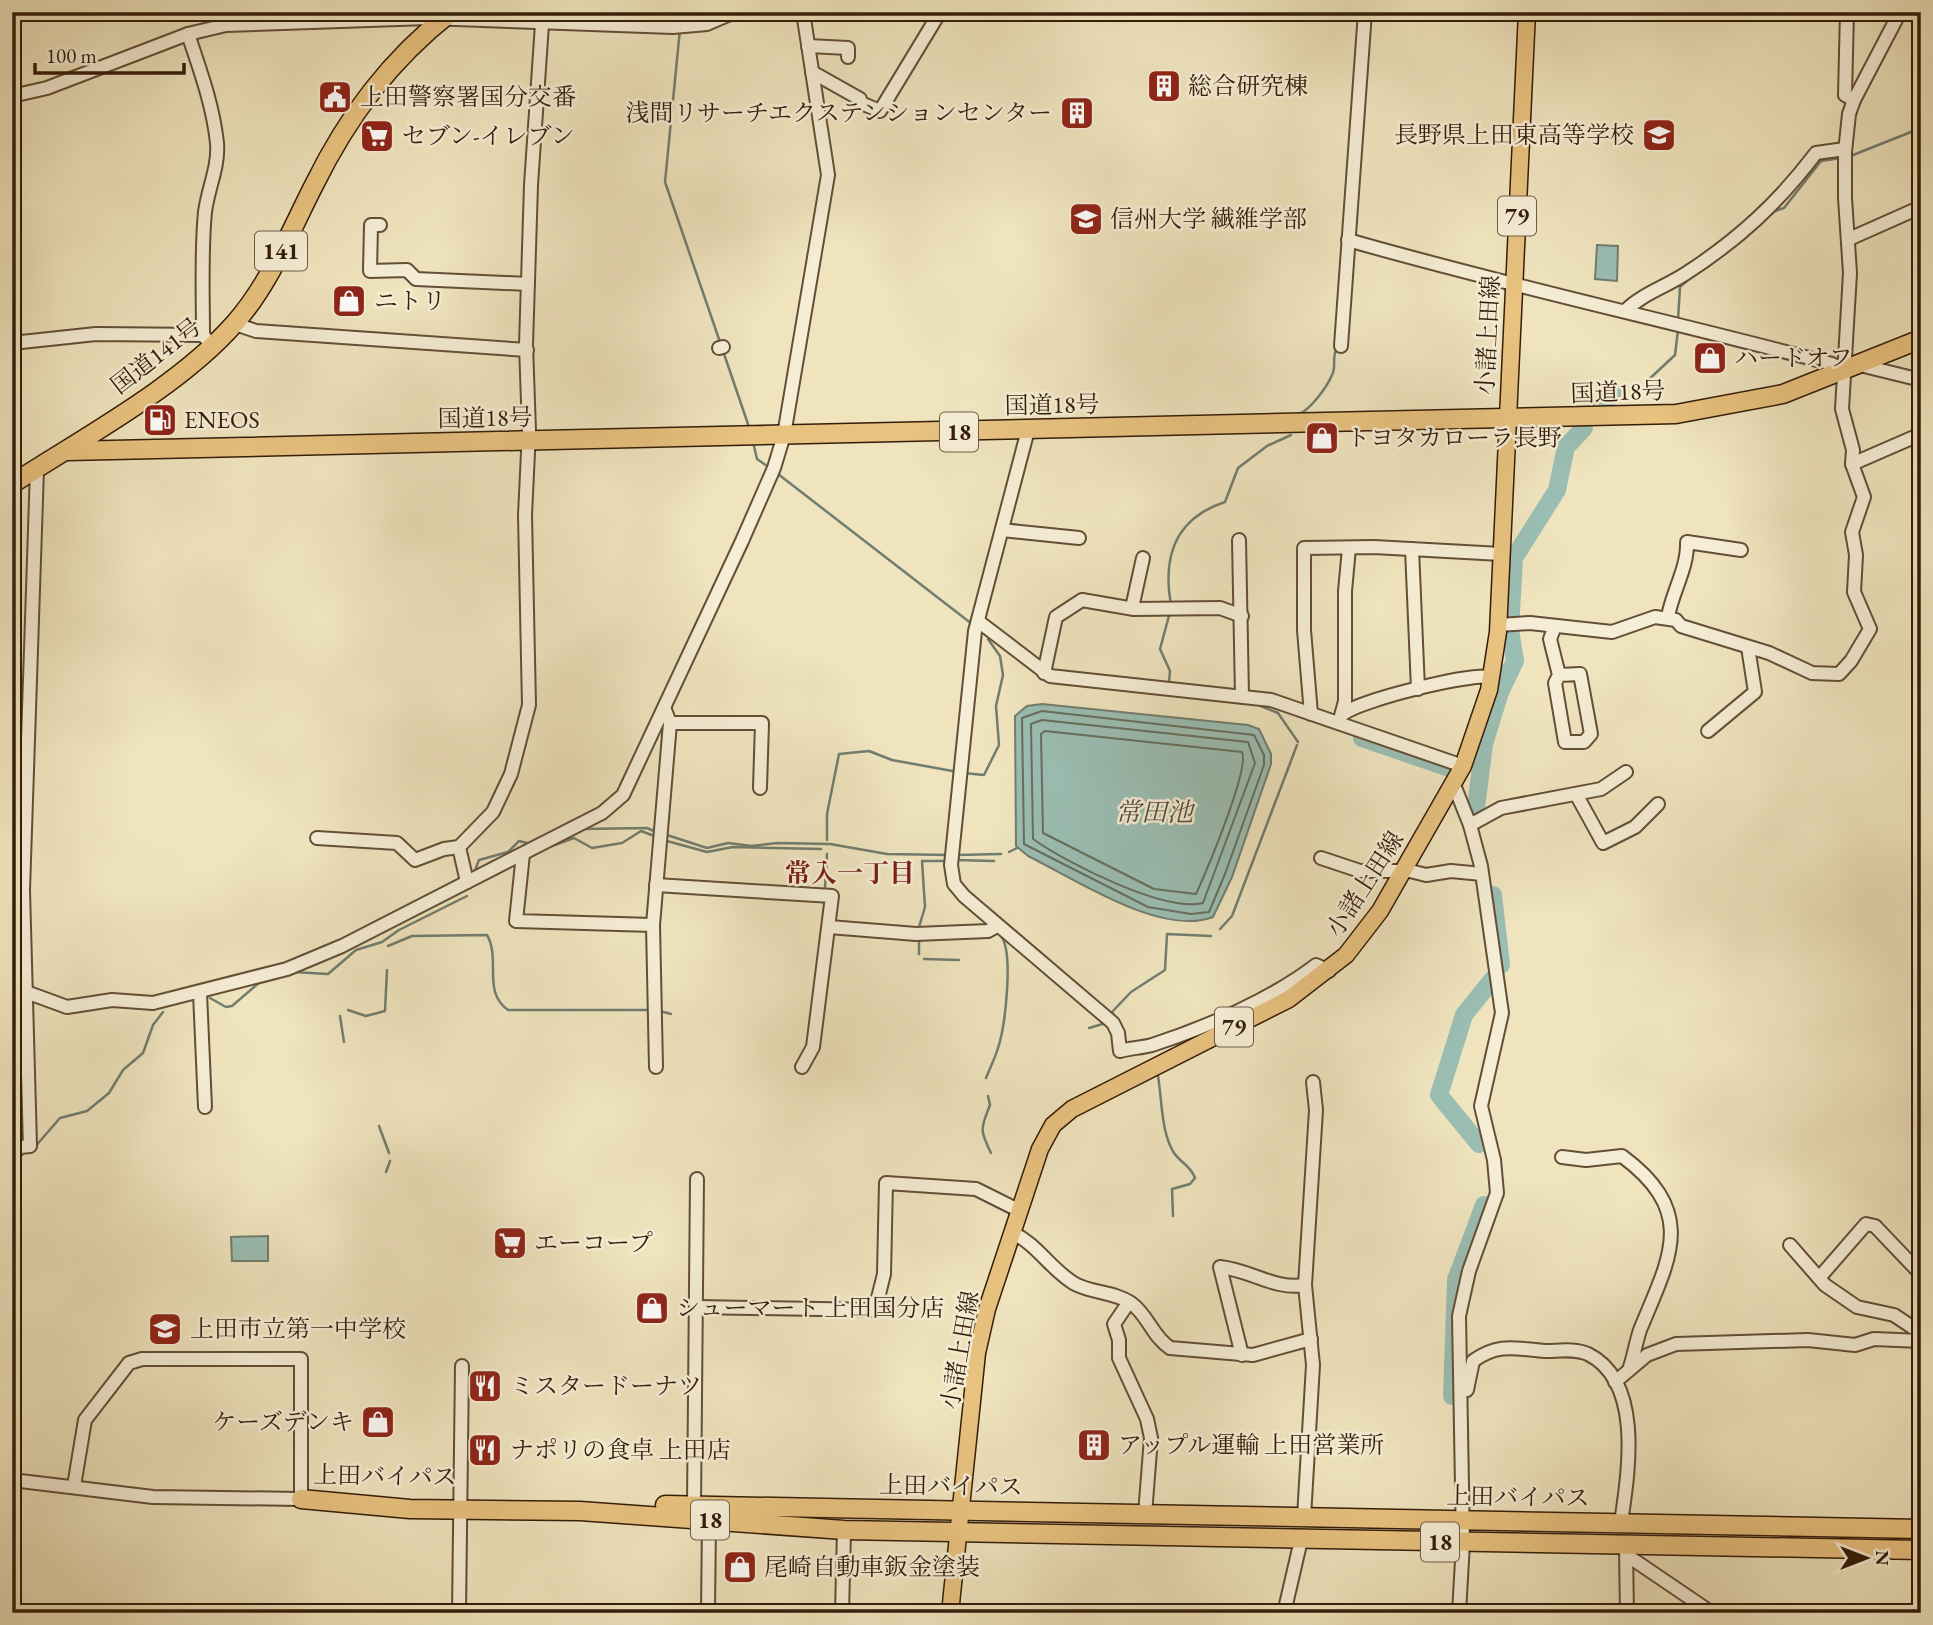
<svg xmlns="http://www.w3.org/2000/svg" width="1933" height="1625" font-family="'EB Garamond','Noto Serif JP',serif">
  <style>
    .water { fill: #9abeb3; stroke: #717d6f; stroke-width: 2 }
    .lines { fill: none; stroke-linecap: round; stroke-linejoin: round }
    .shore { stroke: #676d5e; stroke-width: 2 }
    .stream { stroke: #717d6f; stroke-width: 2.5 }
    .river { stroke: #9abeb3; stroke-width: 18 }
    .minor-casing { stroke: #634e37; stroke-width: 16 }
    .major-casing { stroke: #341c0a; stroke-width: 19 }
    .highway-casing { stroke: #341c0a; stroke-width: 21 }
    .minor { stroke: #f5edd5; stroke-width: 12 }
    .major { stroke: #e8c27f; stroke-width: 16 }
    .highway { stroke: #e8c27f; stroke-width: 18 }
    .labels { text-anchor: middle; stroke-width: 5; stroke-linejoin: round; paint-order: stroke }
    .shield { fill: #f5edd5; stroke: #6e5b47; stroke-width: 2 }
    .shield-label { font-size: 23px; font-weight: bold; fill: #341c0a }
    .poi-label { font-size: 24px; fill: #341c0a; stroke: #f5edd5; text-anchor: start }
    .street-label { font-size: 24px; fill: #341c0a; stroke: #f5edd5 }
    .water-label { font-size: 26px; font-style: italic; fill: #534d3d; stroke: #f5edd5 }
    .neighbourhood-label { font-size: 26px; font-weight: bold; fill: #7a1f14; stroke: #f5edd5 }
  </style>
  <rect width="100%" height="100%" fill="#efe4be"/>
  <filter id="stains"><feTurbulence type="fractalNoise" baseFrequency=".00286" numOctaves="4"/><feColorMatrix values="0 0 0 0 .2 0 0 0 0 .09 0 0 0 0 .02 0 0 0 .5 -.17"/></filter>
  <radialGradient id="worn" r=".72"><stop offset=".6" stop-color="#630" stop-opacity="0"/><stop offset="1" stop-color="#630" stop-opacity=".3"/></radialGradient>
  <g class="water">
    <path d="M 1597,245 L 1618,246 L 1617,281 L 1595,279 Z"/>
    <path d="M 1042,704 L 1248,725 L 1259,729 L 1271,754 L 1271,764 L 1232,877 L 1213,917 C 1161,937 1075,879 1028,856 L 1016,846 L 1015,716 L 1027,706 Z"/>
    <path d="M 268,1236 L 268,1261 L 232,1261 L 231,1237 Z"/>
  </g>
  <g class="lines">
    <g class="shore">
      <path d="M 1042,711 L 1254,735 L 1264,755 L 1264,765 L 1225,874 L 1209,912 L 1191,914 L 1148,907 L 1024,844 L 1022,718 Z"/>
      <path d="M 1042,720 L 1248,742 L 1255,763 L 1203,903 C 1165,913 1065,862 1033,839 L 1031,724 Z"/>
      <path d="M 1045,731 L 1242,752 C 1250,769 1206,872 1196,894 L 1154,889 L 1043,833 L 1041,734 Z"/>
    </g>
    <g class="stream">
      <path d="M 680,22 L 681,12"/>
      <path d="M 680,29 L 665,182 L 721,345"/>
      <path d="M 1848,157 L 1921,128"/>
      <path d="M 1715,261 L 1775,211 L 1784,208 L 1821,161 L 1841,158"/>
      <path d="M 1678,320 L 1680,287 L 1689,279"/>
      <path d="M 723,351 L 749,427"/>
      <path d="M 1645,383 L 1675,355 L 1678,330"/>
      <path d="M 1299,414 C 1310,410 1327,387 1332,375 C 1337,366 1331,358 1337,348"/>
      <path d="M 754,446 L 757,459 L 770,468"/>
      <path d="M 778,474 L 972,624"/>
      <path d="M 1171,605 C 1162,556 1176,518 1225,502 L 1238,468 L 1267,446 L 1291,435"/>
      <path d="M 980,630 L 1047,681"/>
      <path d="M 1169,682 L 1170,671 L 1160,649 L 1170,612"/>
      <path d="M 1256,704 L 1278,713 L 1298,742"/>
      <path d="M 964,773 L 984,775 L 999,745 L 996,706 L 1003,675 L 1000,656 L 988,639"/>
      <path d="M 583,829 L 647,828 L 656,832"/>
      <path d="M 667,835 L 707,848 L 728,843 L 752,846 L 777,843 L 830,844 L 887,854 L 949,855"/>
      <path d="M 827,840 L 827,814 L 839,754 L 869,751 L 892,760 L 958,772"/>
      <path d="M 667,841 L 707,852 L 733,847 L 821,849"/>
      <path d="M 549,847 L 574,838 L 592,848 L 622,843 L 641,831 L 657,837"/>
      <path d="M 1009,852 L 1017,848"/>
      <path d="M 956,855 L 1001,854"/>
      <path d="M 955,860 L 994,861"/>
      <path d="M 474,873 L 479,860 L 508,852 L 519,841 L 531,844"/>
      <path d="M 825,888 L 827,854"/>
      <path d="M 919,927 L 925,907 L 922,861 L 949,861"/>
      <path d="M 1220,929 L 1232,916 L 1297,745"/>
      <path d="M 919,939 L 919,954"/>
      <path d="M 388,946 L 412,936 L 487,935 C 501,959 482,992 508,1010 L 647,1010"/>
      <path d="M 924,959 L 959,960"/>
      <path d="M 294,972 L 328,974 L 356,950 L 382,942 L 399,930 L 467,896"/>
      <path d="M 210,998 L 226,1007 L 232,1006 L 261,981"/>
      <path d="M 348,1010 L 366,1016 L 385,1011 L 387,970"/>
      <path d="M 660,1011 L 671,1014"/>
      <path d="M 340,1016 L 344,1042"/>
      <path d="M 1089,1028 L 1106,1023"/>
      <path d="M 1121,1028 L 1112,1012 L 1131,992 L 1165,970 L 1167,934 L 1211,936"/>
      <path d="M 1154,1075 L 1158,1076 C 1162,1099 1161,1133 1174,1153 C 1181,1163 1191,1166 1195,1178 L 1190,1184 L 1172,1189 L 1173,1216"/>
      <path d="M 986,1078 C 990,1068 995,1058 998,1048 C 1005,1027 1014,953 1001,936"/>
      <path d="M 988,1096 L 990,1105 C 981,1128 979,1129 991,1153"/>
      <path d="M 379,1126 L 389,1153"/>
      <path d="M 34,1148 L 60,1118 L 87,1111 L 109,1093 L 123,1070 L 143,1053 L 153,1025 L 163,1012"/>
      <path d="M 386,1172 L 390,1161"/>
    </g>
    <g class="river">
      <path d="M 1598,408 L 1614,393"/>
      <path d="M 1362,738 L 1455,770"/>
      <path d="M 1476,808 L 1484,744 L 1500,692 L 1515,661 L 1510,630 L 1514,558 L 1557,490 L 1566,447 L 1584,428"/>
      <path d="M 1493,895 L 1501,965"/>
      <path d="M 1479,1144 L 1439,1095 L 1464,1015 L 1493,979"/>
      <path d="M 1452,1396 L 1456,1280 L 1484,1205"/>
    </g>
    <g class="minor-casing">
      <g id="minor">
        <path d="M 1847,12 L 1845,95 L 1854,100"/>
        <path d="M 1912,12 L 1921,17"/>
        <path d="M 188,34 C 200,70 213,105 217,143 C 219,167 208,188 205,212 C 201,252 203,295 203,335 L 212,346"/>
        <path d="M 808,46 L 848,48 L 848,57"/>
        <path d="M 812,72 L 860,99 L 861,103 L 880,111 L 940,12"/>
        <path d="M 12,96 L 47,88 L 188,34 L 226,25 L 428,18 L 673,27 L 707,24 L 735,12"/>
        <path d="M 380,225 L 371,225 L 370,271 L 407,270 L 416,279 L 528,284"/>
        <path d="M 1849,239 L 1921,207"/>
        <path d="M 1348,240 C 1508,286 1671,321 1832,364 L 1845,371"/>
        <path d="M 1625,311 C 1642,294 1665,287 1685,274 C 1738,240 1778,203 1816,153 L 1845,149"/>
        <path d="M 235,324 L 256,331 L 527,350"/>
        <path d="M 12,343 L 96,334 L 203,335"/>
        <path d="M 1341,346 L 1365,12"/>
        <path d="M 719,348 L 723,347"/>
        <path d="M 1860,365 L 1921,380"/>
        <path d="M 1028,430 L 975,631 L 951,865 L 954,884 L 964,896 L 1113,1023 L 1118,1033 L 1120,1051 C 1130,1048 1141,1048 1152,1045 C 1205,1028 1272,999 1316,965 L 1329,971"/>
        <path d="M 1852,464 L 1921,434"/>
        <path d="M 1002,530 L 1079,538"/>
        <path d="M 1239,540 L 1242,696"/>
        <path d="M 1412,549 L 1418,689"/>
        <path d="M 1132,608 L 1143,558"/>
        <path d="M 1668,617 C 1672,592 1688,568 1687,542 L 1741,550"/>
        <path d="M 978,621 L 1050,676 L 1271,700 L 1463,766"/>
        <path d="M 1498,625 L 1530,623 L 1612,632 L 1655,617 L 1676,620 L 1681,626 L 1769,653 L 1812,673 L 1839,674 L 1851,661 L 1870,629 L 1854,592 L 1856,555 L 1852,532 L 1864,497 L 1852,464 L 1853,450 L 1842,409 L 1850,273 L 1845,198 L 1845,152 L 1849,114 L 1854,100 L 1900,12"/>
        <path d="M 1555,626 L 1550,639 L 1559,675 L 1555,683 L 1565,742 L 1584,742 L 1591,734 L 1580,674 L 1559,675"/>
        <path d="M 1044,673 L 1056,617 L 1082,600 L 1134,609 L 1220,608 L 1242,616"/>
        <path d="M 1311,714 L 1304,630 L 1304,548 L 1374,547 L 1501,554"/>
        <path d="M 1343,714 C 1361,700 1469,673 1492,677"/>
        <path d="M 670,723 L 762,723 L 760,788"/>
        <path d="M 1339,723 L 1345,701 L 1345,591 L 1349,548"/>
        <path d="M 1708,731 L 1755,692 L 1748,647"/>
        <path d="M 1454,785 L 1470,825 L 1481,866 L 1502,1013 L 1481,1106 L 1494,1160 L 1497,1193 L 1469,1271 L 1459,1316 L 1463,1543 L 1459,1613"/>
        <path d="M 1576,794 L 1603,843 L 1635,827 L 1658,804"/>
        <path d="M 1470,825 L 1501,808 L 1601,789 L 1626,772"/>
        <path d="M 317,838 L 397,843 L 415,860 L 444,849 L 459,847"/>
        <path d="M 523,854 L 516,921 L 653,925"/>
        <path d="M 1321,858 L 1360,871 L 1410,871 L 1426,875 L 1451,871 L 1482,874"/>
        <path d="M 467,882 L 459,847 L 493,812 L 511,774 L 529,705 L 525,515 L 529,431 L 526,345 L 531,185 L 542,24"/>
        <path d="M 656,885 L 832,896 L 813,1047 L 802,1067"/>
        <path d="M 829,927 L 916,934 L 988,931 L 997,926"/>
        <path d="M 12,993 L 26,992 L 67,1007 L 112,1000 L 153,1003 L 287,969 L 342,946 L 602,813 L 623,795 L 742,541 L 774,468 L 784,435 L 828,175 L 803,12"/>
        <path d="M 200,993 L 205,1107"/>
        <path d="M 656,1067 L 653,925 L 670,723 L 665,710"/>
        <path d="M 12,1156 L 20,1147 L 30,1146 L 23,890 L 37,469"/>
        <path d="M 1562,1157 L 1586,1160 L 1622,1156 C 1699,1213 1669,1259 1640,1330 C 1636,1342 1634,1355 1630,1367"/>
        <path d="M 1013,1233 C 1038,1245 1051,1270 1075,1284 C 1092,1293 1115,1292 1131,1303 C 1148,1315 1152,1336 1170,1348 L 1253,1355 L 1311,1339"/>
        <path d="M 1790,1245 L 1825,1285 L 1857,1307 L 1894,1315 L 1921,1333"/>
        <path d="M 1819,1278 L 1866,1224 L 1875,1226 L 1916,1269 L 1921,1266"/>
        <path d="M 1129,1302 L 1114,1324 L 1119,1340 L 1119,1358 L 1147,1419 L 1151,1438 L 1145,1514"/>
        <path d="M 697,1307 L 875,1310 L 884,1274 L 886,1183 L 976,1189 L 1020,1211"/>
        <path d="M 1242,1355 L 1220,1267 C 1251,1270 1274,1290 1305,1285"/>
        <path d="M 1615,1382 L 1647,1355 L 1676,1344 L 1808,1340 L 1855,1345 L 1874,1339 L 1921,1341"/>
        <path d="M 1467,1390 L 1473,1361 C 1499,1342 1517,1349 1545,1351 C 1558,1351 1575,1348 1588,1354 C 1644,1382 1628,1474 1621,1523"/>
        <path d="M 12,1480 L 153,1497 L 301,1499 L 301,1359 L 142,1359 L 129,1363 L 85,1420 L 74,1486"/>
        <path d="M 694,1506 L 697,1179"/>
        <path d="M 1304,1517 L 1313,1365 L 1305,1285 L 1316,1110 L 1313,1082"/>
        <path d="M 1626,1550 L 1627,1613"/>
        <path d="M 1628,1556 L 1712,1613"/>
        <path d="M 459,1613 L 462,1366"/>
        <path d="M 708,1613 L 709,1520"/>
        <path d="M 842,1613 L 844,1530"/>
        <path d="M 1163,1613 L 1163,1611"/>
        <path d="M 1284,1613 L 1301,1540"/>
      </g>
    </g>
    <g class="major-casing">
      <path id="major" d="M 950,1613 L 977,1353 L 987,1309 L 1040,1149 L 1053,1125 L 1072,1109 L 1289,999 L 1346,955 L 1380,911 L 1463,766 L 1489,690 L 1498,632 L 1527,12"/>
    </g>
    <g class="highway-casing">
      <g id="highway">
        <path d="M 68,451 L 1676,414 L 1783,394 L 1921,339"/>
        <path d="M 12,484 C 83,438 180,386 235,323 C 270,283 290,232 314,185 C 348,116 390,60 451,12"/>
        <path d="M 301,1499 L 410,1509 L 580,1511 L 844,1530 L 1921,1550"/>
        <path d="M 665,1505 L 1921,1529"/>
      </g>
    </g>
    <use href="#minor" class="minor"/>
    <use href="#major" class="major"/>
    <use href="#highway" class="highway"/>
  </g>
  <defs>
    <g id="building-square" transform="scale(1.75)"><rect x="-9" y="-9" width="18" height="18" rx="4" fill="#8f2418" stroke="#f5edd5"/><path d="M-4-6H4V6H1V3H-1V6H-4ZM-2.5-4.3h1.7v1.8h-1.7ZM.8-4.3h1.7v1.8H.8ZM-2.5-1h1.7V.8h-1.7ZM.8-1h1.7V.8H.8Z" fill="#fff"/></g>
    <g id="civic-square" transform="scale(1.75)"><rect x="-9" y="-9" width="18" height="18" rx="4" fill="#8f2418" stroke="#f5edd5"/><path d="M-.6-6.5H3V-4.5H.6V-3L4-1V1h2V6H-6V1h2V-1L-.6-3ZM-1.2 2.5V6h2.4V2.5Z" fill="#fff"/></g>
    <g id="school-square" transform="scale(1.75)"><rect x="-9" y="-9" width="18" height="18" rx="4" fill="#8f2418" stroke="#f5edd5"/><path d="M0-5L7-2L0 1L-7-2ZM-4 1L0 2.5L4 1V4Q0 6-4 4Z" fill="#fff"/></g>
    <g id="supermarket-square" transform="scale(1.75)"><rect x="-9" y="-9" width="18" height="18" rx="4" fill="#8f2418" stroke="#f5edd5"/><path d="M-6-5.5h2.5l.6 2H6L4.5 2H-2.5L-4.4-4H-6ZM-1.5 3.2a1.3 1.3 0 1 0 .1 0ZM3 3.2a1.3 1.3 0 1 0 .1 0Z" fill="#fff"/></g>
    <g id="university-square" transform="scale(1.75)"><rect x="-9" y="-9" width="18" height="18" rx="4" fill="#8f2418" stroke="#f5edd5"/><path d="M0-5L7-2L0 1L-7-2ZM-4 1L0 2.5L4 1V4Q0 6-4 4Z" fill="#fff"/></g>
    <g id="shop-square" transform="scale(1.75)"><rect x="-9" y="-9" width="18" height="18" rx="4" fill="#8f2418" stroke="#f5edd5"/><path d="M-5-2.5h2.3a2.7 3.5 0 0 1 5.4 0H5L5.5 6h-11ZM-1.5-2.5h3a1.5 2.3 0 0 0-3 0Z" fill="#fff"/></g>
    <g id="fuel-square" transform="scale(1.75)"><rect x="-9" y="-9" width="18" height="18" rx="4" fill="#8f2418" stroke="#f5edd5"/><path d="M-5.5-6h7V0h2V4h1.3V-2.5L3-4.5l.8-.8L6-3V5H2.5V1h-1V6h-7ZM-4.2-4.7v3.2H.2V-4.7Z" fill="#fff"/></g>
    <g id="restaurant-square" transform="scale(1.75)"><rect x="-9" y="-9" width="18" height="18" rx="4" fill="#8f2418" stroke="#f5edd5"/><path d="M-5-6h1v4h1v-4h1v4h1v-4h1v5L-1.5 .5V6h-2V.5L-5-1ZM5-6V6H3V1.5H1.5Q1.5-4 5-6Z" fill="#fff"/></g>
  </defs>
  <g fill-rule="evenodd">
    <use href="#building-square" x="1164" y="86"/>
    <use href="#civic-square" x="335" y="97"/>
    <use href="#building-square" x="1077" y="113"/>
    <use href="#school-square" x="1659" y="135"/>
    <use href="#supermarket-square" x="377" y="136"/>
    <use href="#university-square" x="1086" y="219"/>
    <use href="#shop-square" x="349" y="301"/>
    <use href="#shop-square" x="1710" y="358"/>
    <use href="#fuel-square" x="160" y="420"/>
    <use href="#shop-square" x="1322" y="438"/>
    <use href="#supermarket-square" x="510" y="1243"/>
    <use href="#shop-square" x="652" y="1308"/>
    <use href="#school-square" x="165" y="1329"/>
    <use href="#restaurant-square" x="485" y="1386"/>
    <use href="#shop-square" x="378" y="1422"/>
    <use href="#building-square" x="1094" y="1445"/>
    <use href="#restaurant-square" x="485" y="1450"/>
    <use href="#shop-square" x="740" y="1567"/>
  </g>
  <g class="labels">
    <g class="shield">
      <rect x="1498" y="196.5" width="38" height="39" rx="5"/>
      <rect x="255" y="231.5" width="52" height="39" rx="5"/>
      <rect x="940" y="412.5" width="38" height="39" rx="5"/>
      <rect x="1215" y="1007.5" width="38" height="39" rx="5"/>
      <rect x="691" y="1500.5" width="38" height="39" rx="5"/>
      <rect x="1421" y="1522.5" width="38" height="39" rx="5"/>
    </g>
    <g class="shield-label">
      <text x="1517" y="224">79</text>
      <text x="281" y="259">141</text>
      <text x="959" y="440">18</text>
      <text x="1234" y="1035">79</text>
      <text x="710" y="1528">18</text>
      <text x="1440" y="1550">18</text>
    </g>
    <g class="poi-label">
      <text x="1188" y="94">総合研究棟</text>
      <text x="360" y="105">上田警察署国分交番</text>
      <text x="1052" y="121" text-anchor="end">浅間リサーチエクステンションセンター</text>
      <text x="1634" y="143" text-anchor="end">長野県上田東高等学校</text>
      <text x="402" y="144">セブン-イレブン</text>
      <text x="1110" y="227">信州大学 繊維学部</text>
      <text x="374" y="309">ニトリ</text>
      <text x="1734" y="366">ハードオフ</text>
      <text x="184" y="428">ENEOS</text>
      <text x="1346" y="446">トヨタカローラ長野</text>
      <text x="534" y="1251">エーコープ</text>
      <text x="676" y="1316">シューマート 上田国分店</text>
      <text x="190" y="1337">上田市立第一中学校</text>
      <text x="510" y="1394">ミスタードーナツ</text>
      <text x="354" y="1430" text-anchor="end">ケーズデンキ</text>
      <text x="1118" y="1453">アップル運輸 上田営業所</text>
      <text x="510" y="1458">ナポリの食卓 上田店</text>
      <text x="764" y="1575">尾崎自動車鈑金塗装</text>
    </g>
    <g class="street-label">
      <text transform="translate(1488 335) rotate(-87)" y="8">小諸上田線</text>
      <text transform="translate(156 356) rotate(-38)" y="8">国道141号</text>
      <text transform="translate(1618 392) rotate(-2)" y="8">国道18号</text>
      <text transform="translate(1052 405) rotate(-1)" y="8">国道18号</text>
      <text transform="translate(485 418) rotate(-1)" y="8">国道18号</text>
      <text transform="translate(1365 884) rotate(-57)" y="8">小諸上田線</text>
      <text transform="translate(960 1350) rotate(-80)" y="8">小諸上田線</text>
      <text transform="translate(385 1476) rotate(1)" y="8">上田バイパス</text>
      <text transform="translate(951 1486) rotate(1)" y="8">上田バイパス</text>
      <text transform="translate(1518 1497) rotate(1)" y="8">上田バイパス</text>
    </g>
    <g class="water-label">
      <text x="1154" y="821">常田池</text>
    </g>
    <g class="neighbourhood-label">
      <text x="850" y="882">常入一丁目</text>
    </g>
  </g>
  <rect width="1933" height="1625" fill="none" stroke="#efe4be" stroke-width="42"/>
  <rect x="14" y="14" width="1905" height="1597" fill="none" stroke="#341c0a" stroke-width="3.5"/>
  <rect x="21" y="21" width="1891" height="1583" fill="none" stroke="#341c0a" stroke-width="2"/>
  <g transform="translate(1866 1558) rotate(90)" stroke="#f5edd5" stroke-width="5" paint-order="stroke">
  <path d="M0-5L12 26L0 18L-12 26Z" fill="#341c0a"/>
  <text y="-10" font-size="19" font-weight="bold" text-anchor="middle" fill="#341c0a">N</text>
  </g>
  <path d="M35 63v10h149v-10" fill="none" stroke="#341c0a" stroke-width="3.5"/>
  <text x="46" y="63" font-size="21" fill="#341c0a" stroke="#f5edd5" stroke-width="5" paint-order="stroke">100 m</text>
  <rect width="100%" height="100%" filter="url(#stains)"/>
  <rect width="100%" height="100%" fill="url(#worn)"/>
</svg>
